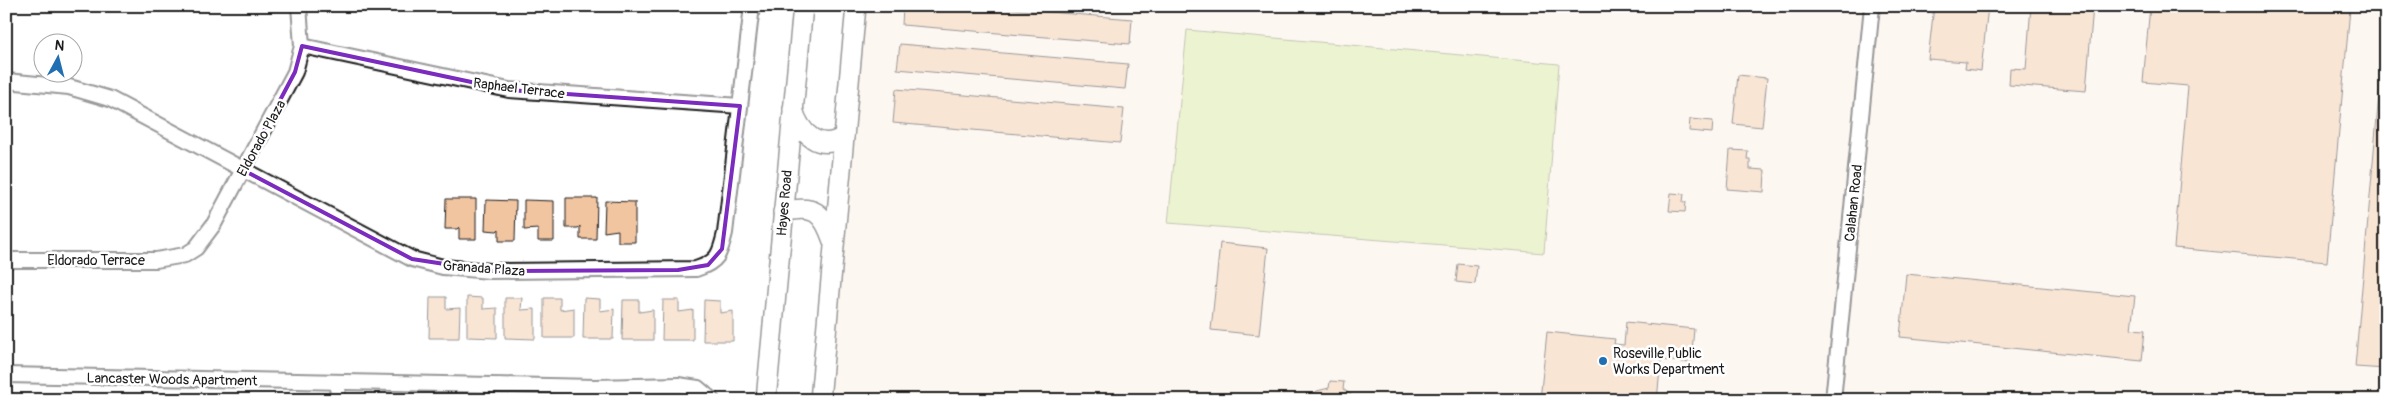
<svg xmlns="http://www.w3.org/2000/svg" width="2392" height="406" font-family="Pangolin,sans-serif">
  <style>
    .built { fill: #fbeee3 }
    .green { fill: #d6e599; stroke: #79805a }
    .building { fill: #f2c5a1; stroke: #1c1c1c }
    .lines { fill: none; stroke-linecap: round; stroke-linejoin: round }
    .street-casing { stroke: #1c1c1c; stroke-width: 18 }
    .secondary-casing { stroke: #1c1c1c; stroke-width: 22 }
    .street { stroke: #fff; stroke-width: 14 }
    .secondary { stroke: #fff; stroke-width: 19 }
    .marked { fill: none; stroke: #7b2cbf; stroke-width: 4; stroke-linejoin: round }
    .poi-dot { fill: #1f6fb2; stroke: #fff; stroke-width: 2 }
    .labels { text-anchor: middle; stroke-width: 5; stroke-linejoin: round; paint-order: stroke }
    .street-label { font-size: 14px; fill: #1c1c1c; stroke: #fff }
    .poi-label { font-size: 14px; fill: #1c1c1c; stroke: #fff; text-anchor: start }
  </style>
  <rect width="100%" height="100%" fill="#fff"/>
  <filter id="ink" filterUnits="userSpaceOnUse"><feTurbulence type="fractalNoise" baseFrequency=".02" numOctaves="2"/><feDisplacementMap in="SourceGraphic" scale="10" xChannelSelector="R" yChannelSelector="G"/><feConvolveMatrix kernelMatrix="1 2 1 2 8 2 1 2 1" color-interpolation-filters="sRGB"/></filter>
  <g filter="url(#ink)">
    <path class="built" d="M 865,6 L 2386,6 L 2386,400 L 829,400 Z"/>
    <path class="green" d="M 1187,30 L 1559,64 L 1544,253 L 1168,223 Z"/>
    <g class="building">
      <path d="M 903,6 L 977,6 L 1132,19 L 1130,44 L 902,25 Z"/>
      <path d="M 1934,6 L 1988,6 L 1981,71 L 1965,69 L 1966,62 L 1928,59 Z"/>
      <path d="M 2031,6 L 2093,6 L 2086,91 L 2009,85 L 2010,68 L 2026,69 Z"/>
      <path d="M 2150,6 L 2322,6 L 2350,9 L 2327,262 L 2174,248 L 2188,86 L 2143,82 Z"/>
      <path d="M 2385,26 L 2386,26 L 2386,369 L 2355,367 Z"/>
      <path d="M 900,44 L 1128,64 L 1125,89 L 897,69 Z"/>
      <path d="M 1738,75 L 1767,78 L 1762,127 L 1733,124 Z"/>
      <path d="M 896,89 L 1124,109 L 1120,143 L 893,123 Z"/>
      <path d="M 1690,119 L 1713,121 L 1712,133 L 1689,131 Z"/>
      <path d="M 1730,150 L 1748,151 L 1747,159 L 1750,159 L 1750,169 L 1765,170 L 1764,192 L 1727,189 Z"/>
      <path d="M 1671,193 L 1684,194 L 1683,202 L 1686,202 L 1685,212 L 1669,211 Z"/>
      <path d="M 566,198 L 597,198 L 596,239 L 580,239 L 580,226 L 578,228 L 566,228 Z"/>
      <path d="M 446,199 L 476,199 L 476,239 L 459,239 L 459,227 L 457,229 L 445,229 Z"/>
      <path d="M 486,200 L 516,201 L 515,241 L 499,241 L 499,229 L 497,231 L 485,230 Z"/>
      <path d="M 524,200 L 554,201 L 554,241 L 538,241 L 538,229 L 524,230 Z"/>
      <path d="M 605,201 L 635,202 L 635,242 L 618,242 L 618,230 L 604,232 Z"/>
      <path d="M 1220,243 L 1268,248 L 1259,335 L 1211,330 Z"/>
      <path d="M 1458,264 L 1477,266 L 1475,284 L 1456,282 Z"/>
      <path d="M 1906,274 L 2135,296 L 2131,329 L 2145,330 L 2142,361 L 1900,337 Z"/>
      <path d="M 430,297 L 446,297 L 446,309 L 460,308 L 459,338 L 429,338 Z"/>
      <path d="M 467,297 L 483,298 L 483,309 L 497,308 L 497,338 L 467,337 Z"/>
      <path d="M 505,298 L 522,298 L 521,310 L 535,309 L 535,339 L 505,338 Z"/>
      <path d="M 544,298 L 560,298 L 560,310 L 574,308 L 574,338 L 544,338 Z"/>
      <path d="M 584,298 L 600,299 L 600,311 L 614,309 L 613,339 L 583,339 Z"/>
      <path d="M 623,300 L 639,300 L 639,312 L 653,310 L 653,340 L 622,340 Z"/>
      <path d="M 663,300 L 679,300 L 679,312 L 693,310 L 693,340 L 662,340 Z"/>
      <path d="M 704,300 L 720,301 L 720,313 L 733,311 L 733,341 L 703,341 Z"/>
      <path d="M 1626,322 L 1694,329 L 1691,363 L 1661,360 L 1657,400 L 1540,400 L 1547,332 L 1615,339 L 1614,344 L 1624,345 Z"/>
      <path d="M 1330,381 L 1344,382 L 1343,389 L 1358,400 L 1307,400 L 1317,391 L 1329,388 Z"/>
    </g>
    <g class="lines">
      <g class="street-casing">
        <g id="street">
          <path d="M 302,46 L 509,90 L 740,106"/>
          <path d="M 6,81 L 69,87 L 110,99 L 412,259 L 443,267 L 490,271 L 696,269 C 718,262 720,254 725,233 L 752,6"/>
          <path d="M 6,260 L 156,260 L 185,255 L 196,248 L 214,224 L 295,72 L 302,46 L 299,6"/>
          <path d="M 6,375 L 595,387 L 678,385 L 698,388 L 712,400"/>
          <path d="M 337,400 L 338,382"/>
          <path d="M 1833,400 L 1872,6"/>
        </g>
      </g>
      <g class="secondary-casing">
        <g id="secondary">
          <path d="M 793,109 C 799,132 820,154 844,136"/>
          <path d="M 783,212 C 814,204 823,212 833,241"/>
          <path d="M 766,400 L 803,6"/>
          <path d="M 820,400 L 856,6"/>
        </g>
      </g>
      <use href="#street" class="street"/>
      <use href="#secondary" class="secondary"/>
    </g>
  </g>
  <path d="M0 0H2392V406H0ZM 302,46 L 509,90 L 740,106 L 722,249 L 708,265 L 678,270 L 490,271 L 412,259 L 243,170 L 295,72 Z" fill="#fff" fill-opacity=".55" fill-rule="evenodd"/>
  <path class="marked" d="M 302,46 L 509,90 L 740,106 L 722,249 L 708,265 L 678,270 L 490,271 L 412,259 L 243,170 L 295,72 Z"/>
  <circle class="poi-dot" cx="1603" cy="361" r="5"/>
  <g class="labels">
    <g class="street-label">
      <text transform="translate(519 88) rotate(7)" y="5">Raphael Terrace</text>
      <text transform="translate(261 138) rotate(-61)" y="5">Eldorado Plaza</text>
      <text transform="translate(784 203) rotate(-85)" y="5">Hayes Road</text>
      <text transform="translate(1853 203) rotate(-84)" y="5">Calahan Road</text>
      <text x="96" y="265">Eldorado Terrace</text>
      <text transform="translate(484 268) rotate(4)" y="5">Granada Plaza</text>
      <text transform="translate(172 379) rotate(1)" y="5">Lancaster Woods Apartment</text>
    </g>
    <g class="poi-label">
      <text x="1613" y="358">Roseville Public<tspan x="1613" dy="16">Works Department</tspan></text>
    </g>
  </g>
  <rect width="2392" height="406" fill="none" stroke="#fff" stroke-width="25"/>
  <rect x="12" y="12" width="2367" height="381" fill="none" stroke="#1c1c1c" stroke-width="2" filter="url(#ink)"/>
  <g transform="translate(58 58) rotate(7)"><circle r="24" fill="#ffffff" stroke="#a4a4a4"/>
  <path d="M0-4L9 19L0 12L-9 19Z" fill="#1f6fb2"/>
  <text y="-8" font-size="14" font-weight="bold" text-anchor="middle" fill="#1c1c1c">N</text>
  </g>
</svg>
